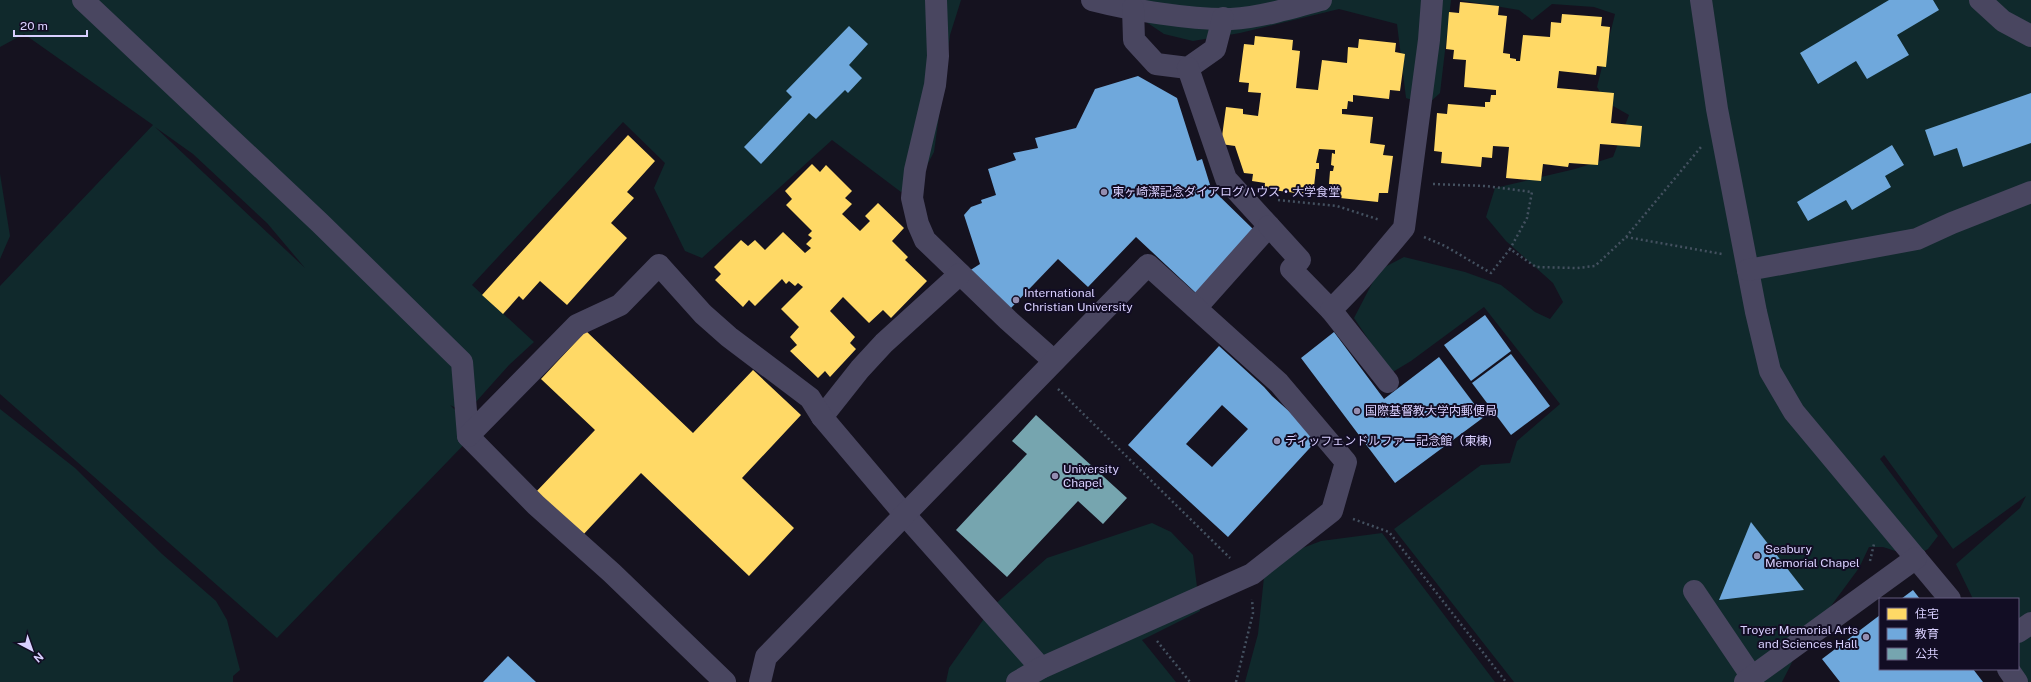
<svg xmlns="http://www.w3.org/2000/svg" width="2031" height="682" font-family="'Public Sans','Noto Sans JP',sans-serif">
  <style>
    .green { fill: #10292c; fill-rule: evenodd }
    .homes { fill: #ffd966 }
    .schools { fill: #6fa8dc; fill-rule: evenodd }
    .public { fill: #76a5af }
    .lines { fill: none; stroke-linecap: round; stroke-linejoin: round }
    .path { stroke: #445160; stroke-width: 2.5; stroke-dasharray: 2 3; stroke-linecap: butt }
    .minor { stroke: #494660; stroke-width: 22 }
    .poi-dot { fill: #948eb1; stroke: #120d24; stroke-width: 1.5 }
    .labels { text-anchor: middle; stroke-width: 4; stroke-linejoin: round; paint-order: stroke }
    .poi-label { font-size: 12px; fill: #d9d0ff; stroke: #120d24; text-anchor: start }
  </style>
  <rect width="100%" height="100%" fill="#15121f"/>
  <g class="green">
    <path d="M 0,0 L 961,0 L 950,35 L 934,152 L 926,167 L 901,192 L 832,140 L 702,258 L 685,251 L 654,188 L 665,163 L 623,122 L 472,285 L 534,342 L 509,365 L 466,413 L 450,405 L 477,431 L 277,638 L 0,394 L 0,286 L 153,125 L 24,34 L 0,47 ZM 155,127 L 193,154 L 267,223 L 305,268 Z"/>
    <path d="M 1103,0 L 1451,0 L 1440,93 L 1427,105 L 1406,98 L 1397,24 L 1339,9 L 1240,33 L 1193,41 L 1164,34 L 1118,3 Z"/>
    <path d="M 1459,0 L 2031,0 L 2031,682 L 2020,682 L 2018,599 L 1973,599 L 1956,564 L 2020,508 L 2026,496 L 1953,549 L 1884,455 L 1880,459 L 1938,536 L 1928,549 L 1914,557 L 1883,547 L 1869,547 L 1859,568 L 1831,606 L 1808,631 L 1782,682 L 1514,682 L 1394,529 L 1481,465 L 1510,463 L 1517,441 L 1560,404 L 1484,307 L 1411,361 L 1391,373 L 1354,318 L 1379,270 L 1404,257 L 1465,272 L 1501,285 L 1535,312 L 1550,319 L 1563,302 L 1553,283 L 1506,241 L 1486,217 L 1495,188 L 1575,169 L 1613,157 L 1629,115 L 1606,102 L 1597,87 L 1615,14 L 1594,7 L 1552,4 L 1532,20 L 1519,10 Z"/>
    <path d="M 0,174 L 10,236 L 0,259 Z"/>
    <path d="M 0,409 L 75,468 L 162,554 L 216,601 L 227,620 L 240,670 L 233,676 L 233,682 L 0,682 Z"/>
    <path d="M 1152,523 L 1171,532 L 1193,555 L 1200,611 L 1142,640 L 1176,682 L 946,682 L 949,668 L 993,606 L 1047,558 Z"/>
    <path d="M 1382,533 L 1495,682 L 1245,682 L 1258,634 L 1264,577 L 1276,558 L 1321,541 Z"/>
  </g>
  <g class="homes">
    <path d="M 1460,2 L 1499,6 L 1498,15 L 1507,16 L 1503,53 L 1510,54 L 1510,58 L 1516,59 L 1516,61 L 1520,61 L 1523,35 L 1550,37 L 1551,22 L 1561,23 L 1562,14 L 1602,17 L 1601,26 L 1610,27 L 1606,67 L 1597,66 L 1596,75 L 1559,71 L 1557,88 L 1614,93 L 1611,123 L 1642,126 L 1640,147 L 1600,144 L 1598,165 L 1569,163 L 1568,167 L 1543,164 L 1541,181 L 1506,178 L 1509,147 L 1493,146 L 1492,158 L 1482,157 L 1481,167 L 1441,163 L 1442,152 L 1434,151 L 1437,113 L 1447,114 L 1448,104 L 1485,107 L 1485,102 L 1490,102 L 1491,95 L 1496,95 L 1496,90 L 1464,87 L 1466,60 L 1453,59 L 1454,50 L 1446,49 L 1449,12 L 1459,13 Z"/>
    <path d="M 1255,36 L 1293,40 L 1292,50 L 1300,51 L 1296,88 L 1318,90 L 1322,60 L 1347,63 L 1348,47 L 1358,48 L 1359,39 L 1396,43 L 1395,52 L 1405,54 L 1400,91 L 1390,90 L 1389,99 L 1353,95 L 1353,102 L 1348,101 L 1347,109 L 1342,109 L 1342,114 L 1373,117 L 1370,143 L 1385,145 L 1383,155 L 1393,156 L 1388,193 L 1379,193 L 1378,202 L 1340,198 L 1340,188 L 1331,187 L 1332,184 L 1329,184 L 1330,171 L 1333,171 L 1334,166 L 1331,165 L 1332,153 L 1335,154 L 1335,150 L 1319,149 L 1316,163 L 1319,163 L 1319,169 L 1316,169 L 1313,195 L 1264,189 L 1265,183 L 1252,181 L 1253,174 L 1244,173 L 1235,146 L 1221,144 L 1226,107 L 1243,109 L 1243,114 L 1258,116 L 1261,93 L 1248,92 L 1249,83 L 1239,82 L 1244,44 L 1254,45 Z"/>
    <path d="M 628,135 L 655,161 L 627,192 L 634,198 L 611,223 L 627,238 L 567,305 L 540,281 L 523,300 L 519,296 L 503,314 L 482,295 Z"/>
    <path d="M 812,164 L 820,172 L 826,165 L 852,191 L 845,198 L 852,204 L 842,214 L 860,231 L 870,221 L 865,216 L 878,203 L 904,228 L 892,241 L 908,257 L 905,260 L 927,281 L 891,318 L 883,310 L 869,323 L 843,297 L 830,311 L 855,337 L 850,343 L 856,349 L 830,377 L 825,371 L 818,378 L 790,351 L 797,345 L 790,337 L 799,327 L 781,309 L 803,287 L 798,283 L 795,286 L 789,281 L 786,284 L 782,279 L 755,306 L 749,300 L 743,307 L 715,280 L 721,274 L 714,267 L 741,240 L 748,246 L 755,240 L 765,250 L 783,232 L 805,253 L 811,248 L 806,244 L 812,238 L 808,235 L 812,231 L 786,205 L 792,199 L 785,191 Z"/>
    <path d="M 586,331 L 693,433 L 753,370 L 801,415 L 742,478 L 794,528 L 749,576 L 641,473 L 581,537 L 535,493 L 595,430 L 541,379 Z"/>
  </g>
  <g class="schools">
    <path d="M 1889,0 L 1933,0 L 1939,10 L 1897,35 L 1909,55 L 1867,79 L 1856,61 L 1818,84 L 1800,53 Z"/>
    <path d="M 849,26 L 868,44 L 849,65 L 862,78 L 848,93 L 845,90 L 816,119 L 809,113 L 761,164 L 744,147 L 792,97 L 786,91 Z"/>
    <path d="M 1138,76 L 1177,98 L 1197,161 L 1202,159 L 1211,188 L 1255,231 L 1196,293 L 1136,237 L 1088,287 L 1058,259 L 1010,309 L 969,271 L 980,264 L 964,215 L 971,207 L 982,203 L 981,200 L 996,195 L 988,169 L 1016,160 L 1013,153 L 1038,148 L 1035,138 L 1076,128 L 1095,89 Z"/>
    <path d="M 2031,93 L 2031,143 L 1963,167 L 1957,148 L 1934,156 L 1925,130 Z"/>
    <path d="M 1892,145 L 1904,165 L 1885,176 L 1891,187 L 1852,210 L 1846,200 L 1808,221 L 1797,202 Z"/>
    <path d="M 1485,315 L 1511,351 L 1471,381 L 1444,345 Z"/>
    <path d="M 1334,332 L 1384,399 L 1439,357 L 1484,417 L 1395,483 L 1301,358 Z"/>
    <path d="M 1219,346 L 1264,387 L 1272,396 L 1319,438 L 1228,537 L 1128,445 ZM 1222,405 L 1248,429 L 1212,467 L 1186,444 Z"/>
    <path d="M 1511,354 L 1550,406 L 1511,435 L 1472,383 Z"/>
    <path d="M 1751,522 L 1804,590 L 1719,600 Z"/>
    <path d="M 1913,590 L 1920,599 L 1901,599 Z"/>
    <path d="M 1880,615 L 1880,669 L 1973,669 L 1983,682 L 1840,682 L 1822,659 Z"/>
    <path d="M 508,656 L 536,682 L 483,682 Z"/>
  </g>
  <path class="public" d="M 1036,415 L 1127,498 L 1103,524 L 1078,501 L 1007,577 L 956,530 L 1027,454 L 1012,441 Z"/>
  <g class="lines">
    <g class="path">
      <path d="M 1433,184 L 1486,186 L 1532,192 L 1527,218 L 1510,249"/>
      <path d="M 1278,200 L 1337,206 L 1380,220"/>
      <path d="M 1424,237 L 1445,246 L 1491,273 L 1510,249 L 1536,267 L 1577,268 L 1595,266 L 1626,237 L 1722,254"/>
      <path d="M 1626,237 L 1701,147"/>
      <path d="M 1058,389 L 1230,558"/>
      <path d="M 1353,519 L 1389,532 L 1506,682"/>
      <path d="M 1870,561 L 1874,544"/>
      <path d="M 1157,641 L 1190,682"/>
      <path d="M 1236,682 L 1253,613 L 1252,599"/>
    </g>
    <g class="minor">
      <path d="M 83,0 L 320,223 L 462,362 L 468,436 L 536,505 L 612,573 L 725,682"/>
      <path d="M 936,0 L 938,56 L 935,85 L 915,170 L 912,198 L 918,224 L 925,240 L 1008,320 L 1054,361"/>
      <path d="M 1092,0 C 1131,10 1191,20 1231,19 C 1261,17 1292,8 1321,0"/>
      <path d="M 1701,0 L 1717,109 L 1756,312 L 1770,371 L 1794,412 L 1950,599"/>
      <path d="M 1980,0 L 2003,21 L 2031,36"/>
      <path d="M 1133,8 L 1134,40 L 1156,64 L 1188,68 L 1215,49 L 1223,18"/>
      <path d="M 1188,68 L 1226,179 L 1269,226 L 1196,308"/>
      <path d="M 1269,226 L 1300,260 L 1291,269 L 1331,310"/>
      <path d="M 1748,270 L 1917,239 L 1952,223 L 2031,192"/>
      <path d="M 1388,382 L 1331,310 L 1362,278 L 1404,228 L 1429,40 L 1432,0"/>
      <path d="M 822,417 L 860,369 L 884,343 L 960,274"/>
      <path d="M 468,436 L 577,325 L 620,305 L 659,265 L 703,314 L 729,337 L 810,398 L 822,417 L 905,515 L 1041,668"/>
      <path d="M 1694,591 L 1752,677"/>
      <path d="M 2018,632 L 2031,623"/>
      <path d="M 2008,669 L 2017,682"/>
      <path d="M 760,682 L 766,657 L 1148,265 L 1279,383 L 1346,462 L 1332,511 L 1252,574 L 1041,668 L 1017,682"/>
      <path d="M 1745,682 L 1916,558"/>
    </g>
  </g>
  <g class="poi-dot">
    <circle cx="1104" cy="192" r="4"/>
    <circle cx="1016" cy="300" r="4"/>
    <circle cx="1357" cy="411" r="4"/>
    <circle cx="1277" cy="441" r="4"/>
    <circle cx="1055" cy="476" r="4"/>
    <circle cx="1757" cy="556" r="4"/>
    <circle cx="1866" cy="637" r="4"/>
  </g>
  <g class="labels">
    <g class="poi-label">
      <text x="1112" y="196">東ヶ崎潔記念ダイアログハウス・大学食堂</text>
      <text x="1024" y="297">International<tspan x="1024" dy="14">Christian University</tspan></text>
      <text x="1365" y="415">国際基督教大学内郵便局</text>
      <text x="1285" y="445">ディッフェンドルファー記念館（東棟)</text>
      <text x="1063" y="473">University<tspan x="1063" dy="14">Chapel</tspan></text>
      <text x="1765" y="553">Seabury<tspan x="1765" dy="14">Memorial Chapel</tspan></text>
      <text x="1858" y="634" text-anchor="end">Troyer Memorial Arts<tspan x="1858" dy="14">and Sciences Hall</tspan></text>
    </g>
  </g>
  <rect x="1879" y="598" width="140" height="72" fill="#120d24" stroke="#625b7c"/>
  <rect x="1887" y="608" width="20" height="12" fill="#ffd966" stroke="#625b7c"/>
  <text x="1915" y="618" font-size="12" fill="#d9d0ff">住宅</text>
  <rect x="1887" y="628" width="20" height="12" fill="#6fa8dc" stroke="#625b7c"/>
  <text x="1915" y="638" font-size="12" fill="#d9d0ff">教育</text>
  <rect x="1887" y="648" width="20" height="12" fill="#76a5af" stroke="#625b7c"/>
  <text x="1915" y="658" font-size="12" fill="#d9d0ff">公共</text>
  <g transform="translate(32 650) rotate(139)" stroke="#120d24" stroke-width="3" paint-order="stroke">
  <path d="M0-3L7 15L0 10L-7 15Z" fill="#d9d0ff"/>
  <text y="-6" font-size="11" font-weight="bold" text-anchor="middle" fill="#d9d0ff">N</text>
  </g>
  <path d="M14 30v6h73v-6" fill="none" stroke="#d9d0ff" stroke-width="2"/>
  <text x="20" y="30" font-size="12" fill="#d9d0ff" stroke="#120d24" stroke-width="3" paint-order="stroke">20 m</text>
</svg>
